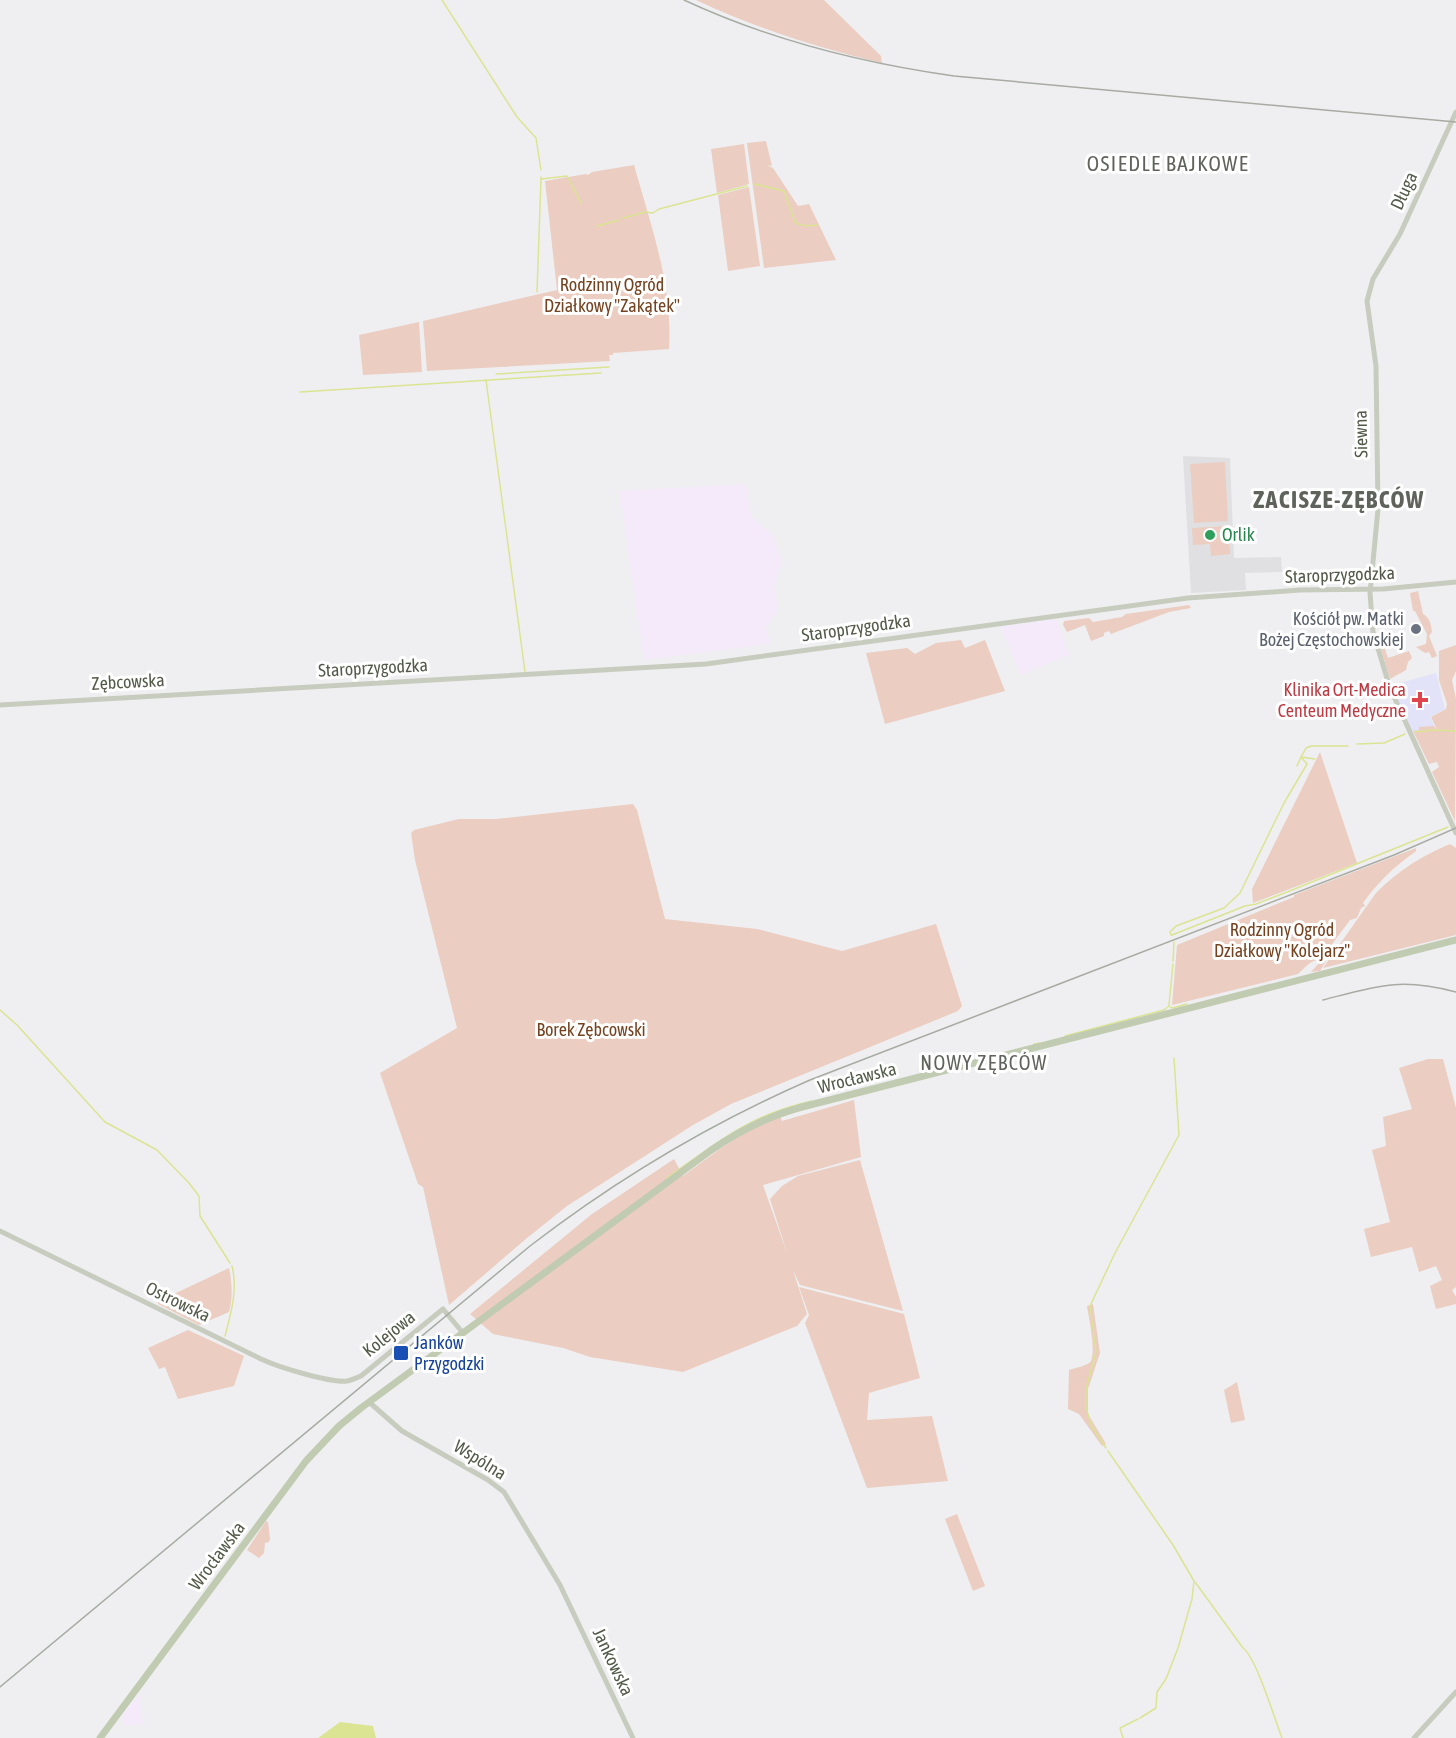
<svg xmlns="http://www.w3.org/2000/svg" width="1456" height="1738" font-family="'Asap Condensed',sans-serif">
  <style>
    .commercial { fill: #f4eafa }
    .education { fill: #e0e0e2 }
    .medical { fill: #e2e2f9 }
    .green { fill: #ebcdc1 }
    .water { fill: #dbe492 }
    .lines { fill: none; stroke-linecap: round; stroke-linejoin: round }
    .stream { stroke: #dbe492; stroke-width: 1.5 }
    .minor { stroke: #c7ccbf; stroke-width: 5 }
    .major { stroke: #c1cbb1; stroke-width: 7 }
    .rail { stroke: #a7aba3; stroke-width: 1.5 }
    .leisure-dot { fill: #2e9e5b; stroke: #fff; stroke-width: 2 }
    .worship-dot { fill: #6b7280; stroke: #fff; stroke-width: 2 }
    .health-dot { fill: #e0444e; stroke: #fff; stroke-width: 2 }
    .transit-dot { fill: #1a4fb4; stroke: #fff; stroke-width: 2 }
    .labels { text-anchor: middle; stroke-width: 6; stroke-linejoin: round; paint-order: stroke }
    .street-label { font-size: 18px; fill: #545a49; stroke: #fff }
    .park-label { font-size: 18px; fill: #754220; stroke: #fff }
    .leisure-label { font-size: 18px; fill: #27864d; stroke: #fff; text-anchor: start }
    .worship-label { font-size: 18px; fill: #5b616d; stroke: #fff; text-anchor: end }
    .health-label { font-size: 18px; fill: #be3a42; stroke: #fff; text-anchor: end }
    .transit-label { font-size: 18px; fill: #164399; stroke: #fff; text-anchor: start }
    .neighbourhood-label { font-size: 20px; letter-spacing: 1.5px; fill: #60635c; stroke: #fff }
    .quarter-label { font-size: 21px; letter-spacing: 1.5px; fill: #60635c; stroke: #fff }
    .district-label { font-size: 24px; font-weight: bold; letter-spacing: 1.5px; fill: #60635c; stroke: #fff }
  </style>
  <rect width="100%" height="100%" fill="#efeff1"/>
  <g class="commercial">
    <path d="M 746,484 L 751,516 L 772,534 L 782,563 L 774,585 L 778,609 L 766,628 L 770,644 L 644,660 L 620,491 Z"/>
    <path d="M 1056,619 L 1069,655 L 1021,675 L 1001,627 Z"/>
    <path d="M 139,1694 L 143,1724 L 125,1726 L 123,1714 Z"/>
  </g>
  <path class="education" d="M 1183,456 L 1230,458 L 1234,558 L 1281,557 L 1282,572 L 1245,573 L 1246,590 L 1191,593 Z"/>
  <path class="medical" d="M 1436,673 L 1445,709 L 1430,717 L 1436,730 L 1411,731 L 1390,686 Z"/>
  <g class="green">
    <path d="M 696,0 L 824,0 L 881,56 L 882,63 C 818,48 755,28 696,0 Z"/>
    <path d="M 766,141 L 772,166 L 767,165 L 773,168 L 798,206 L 809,204 L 836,260 L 764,268 L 747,143 Z"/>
    <path d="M 744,144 L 749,184 L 717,193 L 711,149 Z"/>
    <path d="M 634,165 C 651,226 673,285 669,349 L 613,353 L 613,355 L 609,355 L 610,361 L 427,371 L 423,321 L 557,290 L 545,181 L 586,174 L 588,175 L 592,172 Z"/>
    <path d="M 749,187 L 760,266 L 728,271 L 718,195 Z"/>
    <path d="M 419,322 L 422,372 L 363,375 L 359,335 Z"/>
    <path d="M 1225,462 L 1228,521 L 1194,523 L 1190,464 Z"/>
    <path d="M 1228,526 L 1230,554 L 1211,556 L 1210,544 L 1193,545 L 1192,528 Z"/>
    <path d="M 1418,591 L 1423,614 C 1430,618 1431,624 1432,632 L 1429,636 L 1437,656 L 1432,658 L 1429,652 L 1425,653 L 1416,647 L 1426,644 L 1427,634 L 1415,611 L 1413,611 L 1410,593 Z"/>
    <path d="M 1189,605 L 1191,608 L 1169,612 L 1111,634 L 1109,631 L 1104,633 L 1104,636 L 1091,641 L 1085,625 L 1067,632 L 1063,625 L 1064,621 L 1089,618 L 1093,622 L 1122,617 L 1126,614 Z"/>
    <path d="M 961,640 L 965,648 L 985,640 L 1005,691 L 885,724 L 866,653 L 907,648 L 915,654 L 936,643 Z"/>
    <path d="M 1380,642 L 1383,643 L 1388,658 L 1409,651 L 1412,658 L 1408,662 L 1406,670 L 1390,679 L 1379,643 Z"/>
    <path d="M 1456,645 L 1456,671 L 1452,680 L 1456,699 L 1455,821 L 1432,772 L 1439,767 L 1437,762 L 1429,764 L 1413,731 L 1419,730 L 1419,727 L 1434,726 L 1437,730 L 1431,717 L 1446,709 L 1447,704 L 1439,680 L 1439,651 Z"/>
    <path d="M 1320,752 L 1357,863 L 1253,903 L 1252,889 Z"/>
    <path d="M 633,804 L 637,810 L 665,919 L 757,929 L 842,951 L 936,924 L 962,1006 L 958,1011 L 731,1104 L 693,1125 L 567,1206 L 527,1238 L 449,1305 L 423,1187 L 418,1184 L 380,1073 L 457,1028 L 415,860 L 411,833 L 414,830 L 459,819 L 496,819 Z"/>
    <path d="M 1450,844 L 1456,848 L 1456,935 L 1323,968 L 1376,893 C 1398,871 1421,856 1450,844 Z"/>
    <path d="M 1416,848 L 1416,851 C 1393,868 1380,880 1363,903 L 1365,906 L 1361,908 L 1357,918 L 1350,920 L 1324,955 L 1323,960 L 1326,961 L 1320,971 L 1311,972 L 1320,962 L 1322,963 L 1322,960 C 1312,958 1305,968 1298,974 L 1172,1005 L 1177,945 L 1294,897 L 1294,895 Z"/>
    <path d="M 1428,1059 L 1443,1059 L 1456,1108 L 1456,1287 L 1452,1290 L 1456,1297 L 1456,1304 L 1436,1309 L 1430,1286 L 1442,1280 L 1436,1266 L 1419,1272 L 1412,1247 L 1371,1257 L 1364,1229 L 1390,1222 L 1372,1150 L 1386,1146 L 1383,1117 L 1412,1109 L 1399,1068 Z"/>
    <path d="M 854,1100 L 861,1157 L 763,1185 L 788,1256 L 770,1199 L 782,1186 L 798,1176 L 860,1160 L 903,1311 L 800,1285 L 793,1270 L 807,1314 L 797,1326 L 683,1372 L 590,1357 L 563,1348 L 493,1334 L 470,1314 L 592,1214 L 674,1159 L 683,1176 C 713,1154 744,1129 780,1116 L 782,1121 Z"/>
    <path d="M 229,1268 C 232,1282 233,1299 229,1312 L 199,1325 L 158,1304 L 159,1301 Z"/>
    <path d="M 799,1287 L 904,1314 L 920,1378 L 869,1393 L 867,1420 L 932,1416 L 948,1481 L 867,1488 L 805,1323 L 809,1315 Z"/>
    <path d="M 1093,1304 L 1100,1353 L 1088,1389 L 1088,1414 L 1106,1444 L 1102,1446 L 1079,1414 L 1068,1409 L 1069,1370 C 1074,1368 1088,1366 1091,1361 C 1096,1351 1089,1318 1087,1306 Z"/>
    <path d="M 188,1330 L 244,1356 L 234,1386 L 178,1399 L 165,1367 L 159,1369 L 148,1348 Z"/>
    <path d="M 1237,1382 L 1245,1420 L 1231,1423 L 1224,1390 Z"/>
    <path d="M 957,1514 L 985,1586 L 973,1591 L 945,1519 Z"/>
    <path d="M 266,1521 L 268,1522 L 270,1539 L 269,1542 L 265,1543 L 264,1553 L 259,1558 L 247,1550 Z"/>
  </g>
  <path class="water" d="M 340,1722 L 373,1726 L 376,1738 L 318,1738 Z"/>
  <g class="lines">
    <g class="stream">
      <path d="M 442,0 L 517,117 L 536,138 L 541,170"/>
      <path d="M 541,177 L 541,179 L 567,176 L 581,203"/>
      <path d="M 754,184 L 784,191 L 795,222 C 801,227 810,226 817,225"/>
      <path d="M 623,218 L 645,212 L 653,213 L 659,209 L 747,186"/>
      <path d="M 597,226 L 619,220"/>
      <path d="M 537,292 L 541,179"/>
      <path d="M 496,374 L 609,367"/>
      <path d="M 486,380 L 525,672"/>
      <path d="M 300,392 L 601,373"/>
      <path d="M 1415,732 L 1433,730 L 1456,731"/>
      <path d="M 1357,744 L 1384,743 L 1405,734"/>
      <path d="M 1297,766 L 1301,757 L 1315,759"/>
      <path d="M 1171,935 L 1170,932 L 1176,926 L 1224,908 L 1240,893 L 1284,803 L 1307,764 L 1301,757 L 1306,748 L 1311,746 L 1348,746"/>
      <path d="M 1172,935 L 1245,906 L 1256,904 L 1287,892 L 1448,827"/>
      <path d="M 1173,961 L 1174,942"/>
      <path d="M 1169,1005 L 1173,964"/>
      <path d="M 0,1010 L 17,1025 L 105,1122 L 157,1150 L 189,1183 L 199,1196 L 200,1216 L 230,1263"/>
      <path d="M 1065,1036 L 1164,1010 L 1169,1006 L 1172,1008 L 1187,1004"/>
      <path d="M 1034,1044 L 1040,1043"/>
      <path d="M 667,1178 C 718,1142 749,1115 812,1101"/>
      <path d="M 225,1336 C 231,1313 238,1289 232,1266"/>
      <path d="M 1106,1448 L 1091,1425 L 1086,1407 L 1086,1389 L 1096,1352 L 1090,1306 L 1115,1253 L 1179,1135 L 1174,1058"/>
      <path d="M 1108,1451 L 1173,1545 L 1194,1581 L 1192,1599 L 1178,1648 L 1166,1679 L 1157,1692 L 1156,1708 L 1140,1718"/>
      <path d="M 1195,1582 L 1243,1648 C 1256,1657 1275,1720 1282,1738"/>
      <path d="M 1123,1738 L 1120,1728 L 1138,1719"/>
    </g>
    <g class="minor">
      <path d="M 1456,112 L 1400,234 L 1373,279 L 1367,301 L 1376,366 L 1378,509 L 1370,593 L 1373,632 L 1390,688 L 1456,833"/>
      <path d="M 0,705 L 706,664 L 1188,598 L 1300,590 L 1383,589 L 1456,582"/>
      <path d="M 0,1231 L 261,1359 C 278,1367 330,1383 347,1381 C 352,1380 356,1378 361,1376 L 443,1309 L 463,1333"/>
      <path d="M 369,1402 L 402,1431 L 488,1480 L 504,1492 L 560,1585 L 633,1738"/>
      <path d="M 1414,1738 L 1456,1692"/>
    </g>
    <path class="major" d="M 100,1738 L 306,1461 L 339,1426 L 361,1408 L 710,1151 C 739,1131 768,1116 802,1107 L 1456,940"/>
    <g class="rail">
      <path d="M 684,0 C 770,40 861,63 954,76 L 1456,122"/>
      <path d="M 1323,1000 C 1377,986 1400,977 1456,992"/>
      <path d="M 0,1687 L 530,1246 C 617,1179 709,1124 810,1080 L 1394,855 L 1456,828"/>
    </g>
  </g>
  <circle class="leisure-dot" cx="1210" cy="535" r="6"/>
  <circle class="worship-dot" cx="1416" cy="629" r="6"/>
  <path class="health-dot" d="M1417 691h6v6h6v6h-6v6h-6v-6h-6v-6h6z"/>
  <rect class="transit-dot" x="393" y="1345" width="16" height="16" rx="3"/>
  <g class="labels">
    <g class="street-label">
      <text transform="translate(1404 191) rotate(-65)" y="6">Długa</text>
      <text transform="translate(1361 434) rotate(-91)" y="6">Siewna</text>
      <text transform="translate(1340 575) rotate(-2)" y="6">Staroprzygodzka</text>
      <text transform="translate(856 628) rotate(-8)" y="6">Staroprzygodzka</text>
      <text transform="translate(373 668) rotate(-3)" y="6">Staroprzygodzka</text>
      <text transform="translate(128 682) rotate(-3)" y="6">Zębcowska</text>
      <text transform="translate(857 1078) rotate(-14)" y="6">Wrocławska</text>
      <text transform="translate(178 1302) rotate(26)" y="6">Ostrowska</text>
      <text transform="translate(389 1334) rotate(-39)" y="6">Kolejowa</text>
      <text transform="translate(480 1460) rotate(32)" y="6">Wspólna</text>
      <text transform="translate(217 1556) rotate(-53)" y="6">Wrocławska</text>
      <text transform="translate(613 1662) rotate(65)" y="6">Jankowska</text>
    </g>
    <g class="park-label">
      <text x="612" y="291">Rodzinny Ogród<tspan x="612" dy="21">Działkowy "Zakątek"</tspan></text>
      <text x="1282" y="936">Rodzinny Ogród<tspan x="1282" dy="21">Działkowy "Kolejarz"</tspan></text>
      <text x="591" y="1036">Borek Zębcowski</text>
    </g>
    <g class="leisure-label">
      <text x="1222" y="541">Orlik</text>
    </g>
    <g class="worship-label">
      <text x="1404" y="625">Kościół pw. Matki<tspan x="1404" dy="21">Bożej Częstochowskiej</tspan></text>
    </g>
    <g class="health-label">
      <text x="1406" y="696">Klinika Ort-Medica<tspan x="1406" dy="21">Centeum Medyczne</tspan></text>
    </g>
    <g class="transit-label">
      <text x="414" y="1349">Janków<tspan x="414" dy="21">Przygodzki</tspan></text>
    </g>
    <g class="neighbourhood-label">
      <text x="984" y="1070">NOWY ZĘBCÓW</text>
    </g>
    <g class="quarter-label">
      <text x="1168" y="171">OSIEDLE BAJKOWE</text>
    </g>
    <g class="district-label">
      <text x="1339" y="508">ZACISZE-ZĘBCÓW</text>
    </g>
  </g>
</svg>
